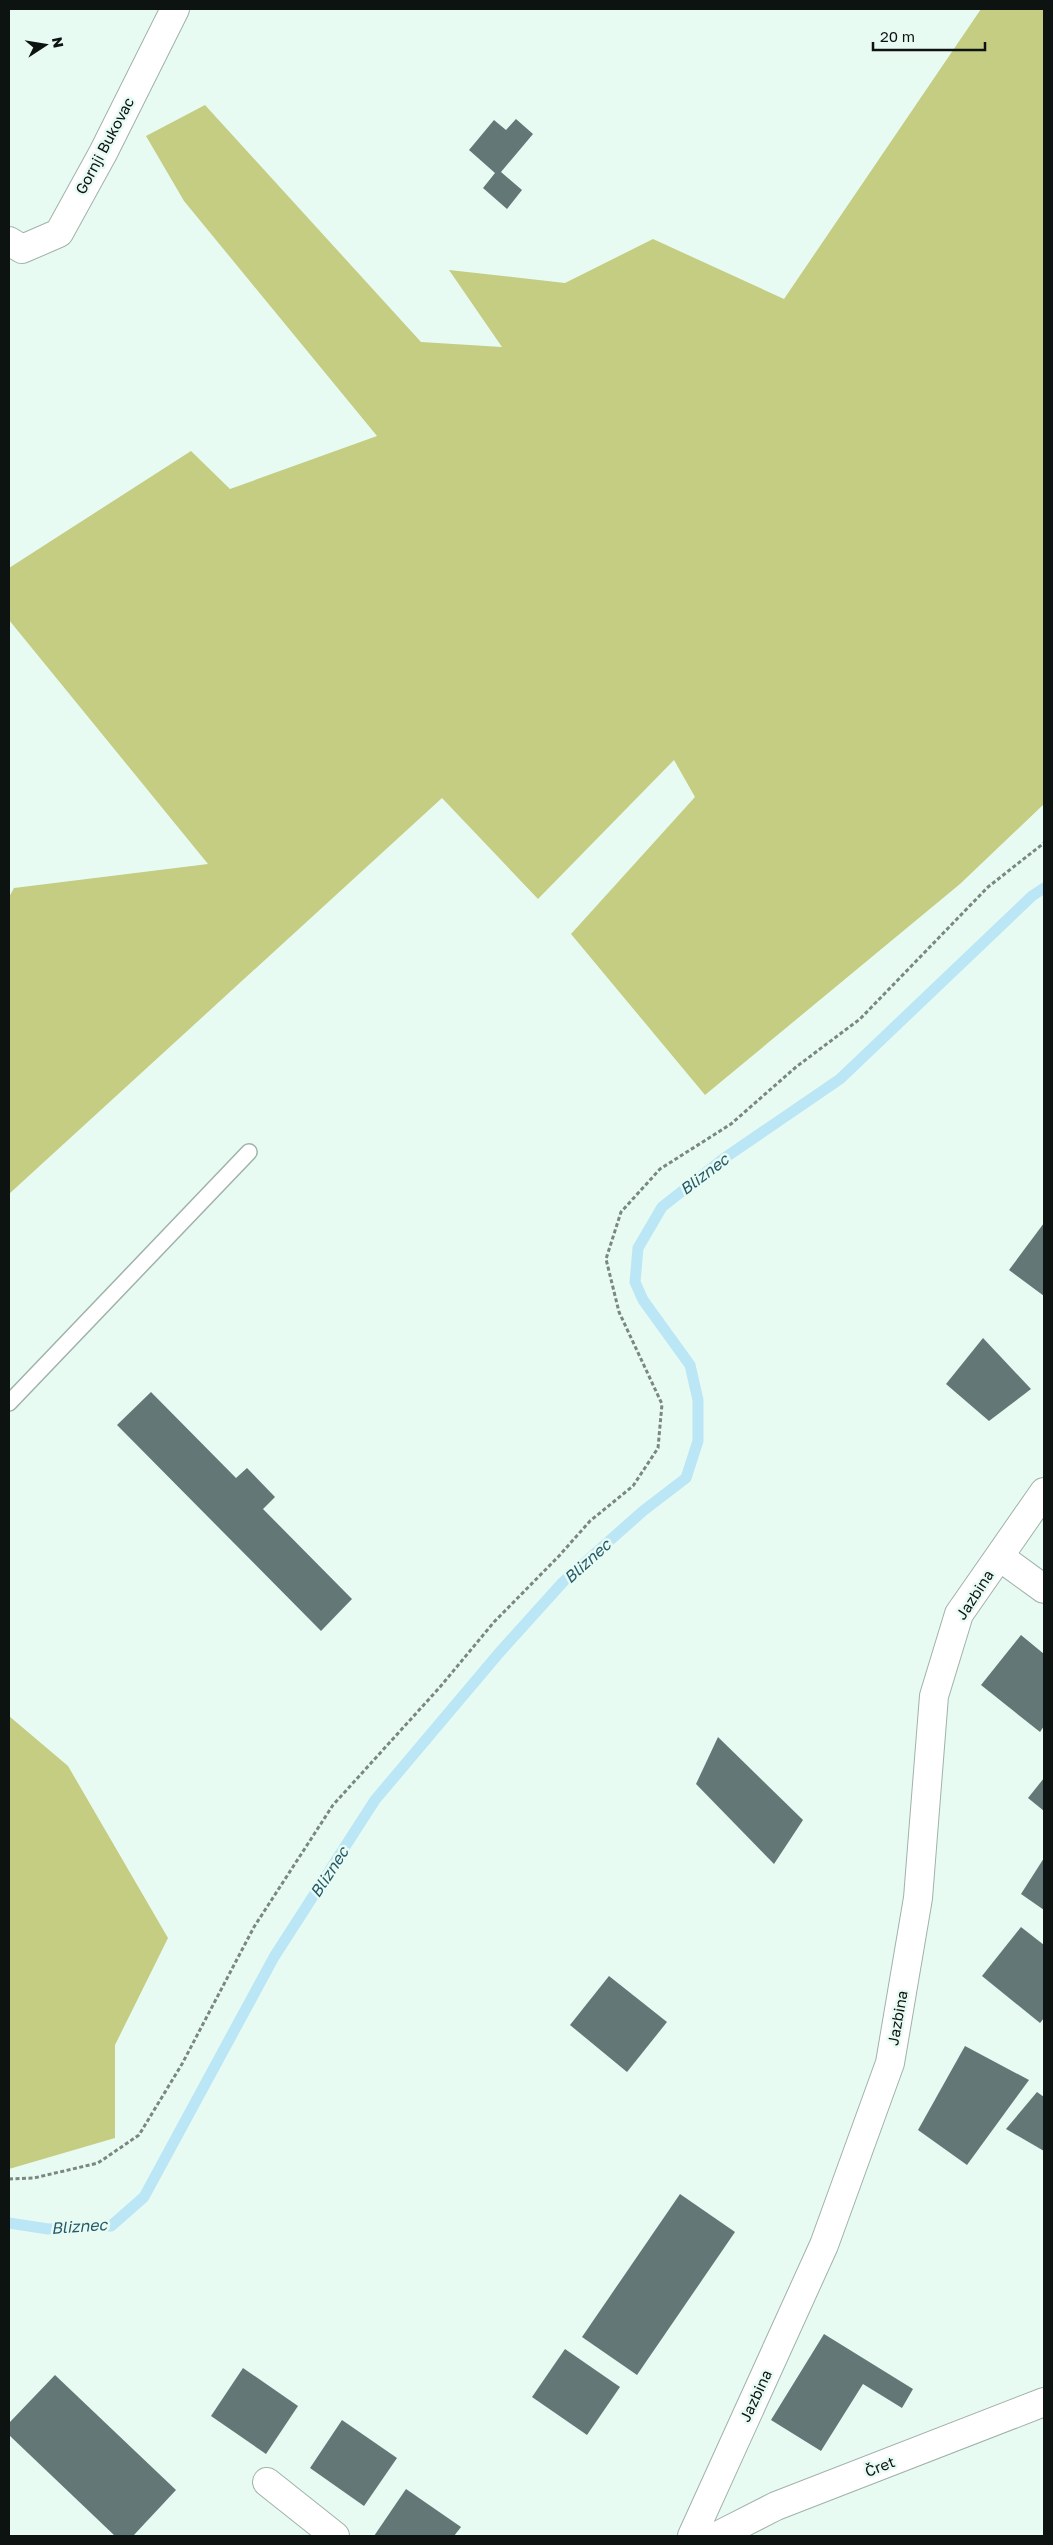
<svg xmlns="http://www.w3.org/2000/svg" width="1053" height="2545" font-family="'Golos Text',sans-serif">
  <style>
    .green { fill: #c4cd81 }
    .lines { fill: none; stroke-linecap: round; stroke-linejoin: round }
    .stream { stroke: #bbe6f5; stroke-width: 11 }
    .building { fill: #637776 }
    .lane-casing { stroke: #a0b2aa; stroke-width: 18 }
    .street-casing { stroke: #a0b2aa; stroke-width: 30 }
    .secondary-casing { stroke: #a0b2aa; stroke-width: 30 }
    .path { stroke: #7a8782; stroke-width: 3; stroke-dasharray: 4 2.5; stroke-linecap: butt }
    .lane { stroke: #fff; stroke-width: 15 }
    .street { stroke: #fff; stroke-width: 28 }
    .secondary { stroke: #fff; stroke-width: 28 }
    .labels { text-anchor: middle; stroke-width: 5; stroke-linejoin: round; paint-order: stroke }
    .street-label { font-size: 15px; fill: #0d1311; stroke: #e8fbf3 }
    .water-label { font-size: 16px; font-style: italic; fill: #255a6a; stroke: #e8fbf3 }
  </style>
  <rect width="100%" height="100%" fill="#e8fbf3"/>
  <g class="green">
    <path d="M 981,9 L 1044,9 L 1044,804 L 960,884 L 705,1095 L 571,934 L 695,797 L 674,760 L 538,899 L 442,798 L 9,1194 L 9,897 L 14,888 L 208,864 L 9,620 L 9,568 L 191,451 L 230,489 L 377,436 L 184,201 L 146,136 L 205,105 L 421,342 L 502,347 L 449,270 L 565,283 L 653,239 L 784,299 Z"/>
    <path d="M 9,1716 L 68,1766 L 168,1938 L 115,2045 L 115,2138 L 9,2169 Z"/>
  </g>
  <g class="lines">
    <path class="stream" d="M 9,2223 L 48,2229 L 111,2226 L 144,2197 L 274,1957 L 375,1800 L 499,1653 L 563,1582 L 643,1511 L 686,1478 L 698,1441 L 698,1400 L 690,1365 L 643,1300 L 635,1282 L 638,1248 L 662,1207 L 723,1159 L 840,1079 L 1032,896 L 1044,888"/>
  </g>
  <g class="building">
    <path d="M 516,119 L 533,134 L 501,172 L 522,190 L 507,209 L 483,188 L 495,173 L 469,150 L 494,120 L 506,130 Z"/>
    <path d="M 1044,1223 L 1044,1296 L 1009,1270 Z"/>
    <path d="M 983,1338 L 1031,1389 L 989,1421 L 946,1384 Z"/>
    <path d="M 151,1392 L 236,1478 L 247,1468 L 275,1497 L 263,1509 L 352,1599 L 321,1631 L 117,1425 Z"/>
    <path d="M 1021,1635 L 1044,1654 L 1044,1726 L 1040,1732 L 981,1685 Z"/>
    <path d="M 718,1737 L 803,1820 L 774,1864 L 696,1784 Z"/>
    <path d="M 1044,1778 L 1044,1811 L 1028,1798 Z"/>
    <path d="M 1044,1858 L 1044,1910 L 1021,1894 Z"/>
    <path d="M 1021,1927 L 1044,1945 L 1044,2018 L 1040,2023 L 982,1976 Z"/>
    <path d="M 609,1976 L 667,2022 L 627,2072 L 570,2025 Z"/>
    <path d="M 965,2046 L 1029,2080 L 967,2165 L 918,2130 Z"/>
    <path d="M 1037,2092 L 1044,2097 L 1044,2151 L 1006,2129 Z"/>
    <path d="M 680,2194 L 735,2232 L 637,2375 L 582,2337 Z"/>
    <path d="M 824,2334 L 913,2389 L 902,2408 L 863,2384 L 821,2451 L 771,2420 Z"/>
    <path d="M 565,2349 L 620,2387 L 587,2435 L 532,2397 Z"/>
    <path d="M 243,2368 L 298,2406 L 266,2454 L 211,2416 Z"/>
    <path d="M 55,2375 L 176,2490 L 133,2536 L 115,2536 L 9,2435 L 9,2423 Z"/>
    <path d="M 342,2420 L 397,2458 L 364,2506 L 310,2468 Z"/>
    <path d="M 406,2489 L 461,2527 L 454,2536 L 374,2536 Z"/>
  </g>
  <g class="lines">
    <g class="lane-casing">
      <path id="lane" d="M 9,1403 L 249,1152"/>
    </g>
    <g class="street-casing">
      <g id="street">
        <path d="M 9,241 L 22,249 L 59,233 L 103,153 L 175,9"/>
        <path d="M 1000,1557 L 1044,1589"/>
        <path d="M 267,2482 L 335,2536"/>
        <path d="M 717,2536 L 776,2506 L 1044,2402"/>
      </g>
    </g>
    <g class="secondary-casing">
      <path id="secondary" d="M 692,2536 L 824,2245 L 890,2063 L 918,1898 L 934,1696 L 959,1614 L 1044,1492"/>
    </g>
    <path class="path" d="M 9,2179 L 34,2178 L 98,2163 L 139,2135 L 182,2064 L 254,1927 L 333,1805 L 440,1687 L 494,1622 L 559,1556 L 590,1521 L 633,1486 L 658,1448 L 662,1404 L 619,1312 L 606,1259 L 621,1212 L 660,1169 L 731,1124 L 796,1067 L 860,1019 L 988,887 L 1044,843"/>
    <use href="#lane" class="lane"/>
    <use href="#street" class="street"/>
    <use href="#secondary" class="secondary"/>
  </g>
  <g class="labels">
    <g class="street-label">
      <text transform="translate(105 146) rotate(-62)" y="5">Gornji Bukovac</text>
      <text transform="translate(975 1595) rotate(-57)" y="5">Jazbina</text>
      <text transform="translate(898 2018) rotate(-80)" y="5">Jazbina</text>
      <text transform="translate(756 2396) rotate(-65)" y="5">Jazbina</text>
      <text transform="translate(880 2467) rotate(-21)" y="5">Čret</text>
    </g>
    <g class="water-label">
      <text transform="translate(704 1174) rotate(-37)" y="6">Bliznec</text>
      <text transform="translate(587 1561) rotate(-42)" y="6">Bliznec</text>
      <text transform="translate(329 1872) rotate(-57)" y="6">Bliznec</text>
      <text transform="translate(79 2226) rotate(-4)" y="6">Bliznec</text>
    </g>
  </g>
  <rect width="1053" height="2545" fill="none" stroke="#0d1311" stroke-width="20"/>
  <g transform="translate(45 45) rotate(78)" stroke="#e8fbf3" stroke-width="4" paint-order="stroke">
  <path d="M0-4L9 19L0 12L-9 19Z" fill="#0d1311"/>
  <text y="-8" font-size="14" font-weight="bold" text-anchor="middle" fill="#0d1311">N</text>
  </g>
  <path d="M873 42v8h112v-8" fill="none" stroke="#0d1311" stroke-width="2.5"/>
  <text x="880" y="42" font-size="15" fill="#0d1311" stroke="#e8fbf3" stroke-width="4" paint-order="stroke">20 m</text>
</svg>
